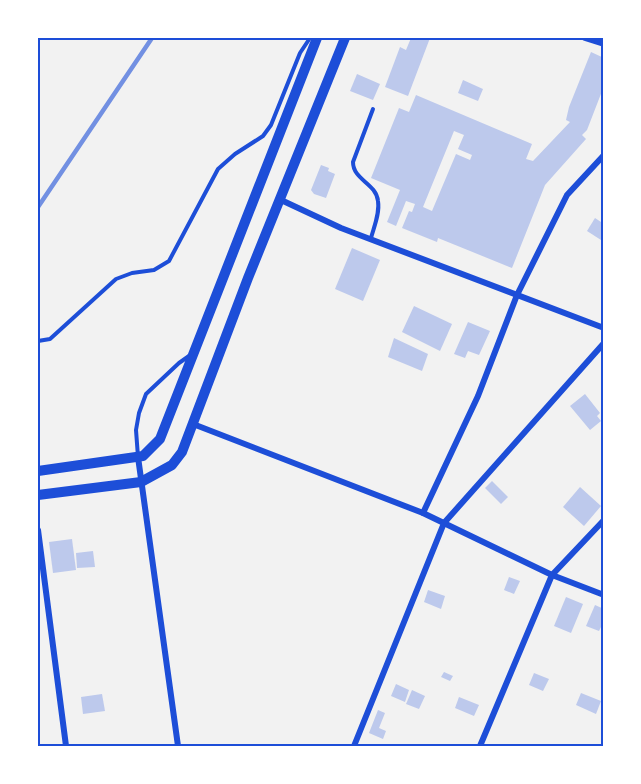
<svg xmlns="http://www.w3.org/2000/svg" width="641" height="784" font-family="Quicksand,sans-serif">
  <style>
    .building { fill: #bdc9ec; fill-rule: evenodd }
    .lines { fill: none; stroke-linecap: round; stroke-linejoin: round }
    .service { stroke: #1d4ed8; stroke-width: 4 }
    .minor { stroke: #1d4ed8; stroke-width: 6 }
    .secondary { stroke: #1d4ed8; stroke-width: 10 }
    .rail { stroke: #7290e2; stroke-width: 4.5 }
    .neatline { fill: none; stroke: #1d4ed8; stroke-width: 2 }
  </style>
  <rect width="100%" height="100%" fill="#f2f2f2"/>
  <g class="building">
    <path d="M 411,38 L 430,38 L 408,96 L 385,87 L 400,47 L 406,50 Z"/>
    <path d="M 591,52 L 604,58 L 604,86 L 587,130 L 582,135 L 586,139 L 545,185 L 512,268 L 438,238 L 437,242 L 402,228 L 409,211 L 412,212 L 415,204 L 406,201 L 396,226 L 387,222 L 400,190 L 371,178 L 399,108 L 409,112 L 416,95 L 532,144 L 526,159 L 533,161 L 570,122 L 566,120 L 569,107 ZM 454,131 L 464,135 L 458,149 L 472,155 L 470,160 L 456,154 L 432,211 L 423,207 Z"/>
    <path d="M 357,74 L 380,84 L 373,100 L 350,91 Z"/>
    <path d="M 463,80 L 483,89 L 478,101 L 458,93 Z"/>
    <path d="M 321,165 L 329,168 L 328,171 L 335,174 L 326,198 L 314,194 L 311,190 Z"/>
    <path d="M 595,218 L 604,224 L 604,236 L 601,240 L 587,231 Z"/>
    <path d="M 352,248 L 380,260 L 363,301 L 335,289 Z"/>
    <path d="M 414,306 L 452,324 L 440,351 L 402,332 Z"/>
    <path d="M 468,322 L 490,331 L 479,355 L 468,351 L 465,358 L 454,354 Z"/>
    <path d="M 394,338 L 428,354 L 422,371 L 388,357 Z"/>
    <path d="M 585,394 L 600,413 L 597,416 L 601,421 L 590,430 L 570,406 Z"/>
    <path d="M 492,481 L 508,497 L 501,504 L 485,488 Z"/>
    <path d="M 580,487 L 601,506 L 584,526 L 563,507 Z"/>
    <path d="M 72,539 L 76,570 L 53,573 L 49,542 Z"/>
    <path d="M 93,551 L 95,567 L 77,568 L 76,553 Z"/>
    <path d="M 509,577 L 520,581 L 514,594 L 504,590 Z"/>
    <path d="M 428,590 L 445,596 L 441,609 L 424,602 Z"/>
    <path d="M 566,597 L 583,604 L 571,633 L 554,626 Z"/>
    <path d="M 595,605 L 604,609 L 604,621 L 599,631 L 586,626 Z"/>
    <path d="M 444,672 L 453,676 L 450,681 L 441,677 Z"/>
    <path d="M 534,673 L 549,679 L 543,691 L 529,685 Z"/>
    <path d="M 396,684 L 409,690 L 405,702 L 391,696 Z"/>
    <path d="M 412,690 L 425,696 L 419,709 L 406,704 Z"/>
    <path d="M 581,693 L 601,701 L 596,714 L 576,705 Z"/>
    <path d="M 102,694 L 105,711 L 83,714 L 81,697 Z"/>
    <path d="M 459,697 L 479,705 L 474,716 L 455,708 Z"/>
    <path d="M 378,710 L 385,713 L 379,728 L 386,731 L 383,739 L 369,733 Z"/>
  </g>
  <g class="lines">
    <g class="service">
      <path d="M 371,238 C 374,227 380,213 378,201 C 376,183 353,180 353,162 L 373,109"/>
      <path d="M 38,341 L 50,339 L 116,279 L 132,273 L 154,270 L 169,261 L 218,169 L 235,154 L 263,136 L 271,125 L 300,53 L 310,38"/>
      <path d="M 138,457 L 136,430 L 139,413 L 146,394 L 179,363 L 189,356"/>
    </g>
    <g class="minor">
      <path d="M 585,38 L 604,44"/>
      <path d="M 281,200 L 341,228 L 604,328"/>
      <path d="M 193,424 L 423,513 L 552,575 L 604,595"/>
      <path d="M 138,457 L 178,746"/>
      <path d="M 423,513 L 478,396 L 517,295 L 567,195 L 604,155"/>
      <path d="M 38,530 L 66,746"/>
      <path d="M 354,746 L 444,523 L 604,343"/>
      <path d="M 480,746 L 552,575 L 604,520"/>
    </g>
    <g class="secondary">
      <path d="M 38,471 L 143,456 L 160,439 L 317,38"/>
      <path d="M 38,495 L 141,482 L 172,465 L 182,452 L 248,278 L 345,38"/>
    </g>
    <path class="rail" d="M 38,207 L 152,38"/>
  </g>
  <rect width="641" height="784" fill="none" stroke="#ffffff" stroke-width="78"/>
  <rect x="39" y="39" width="563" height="706" class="neatline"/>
</svg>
